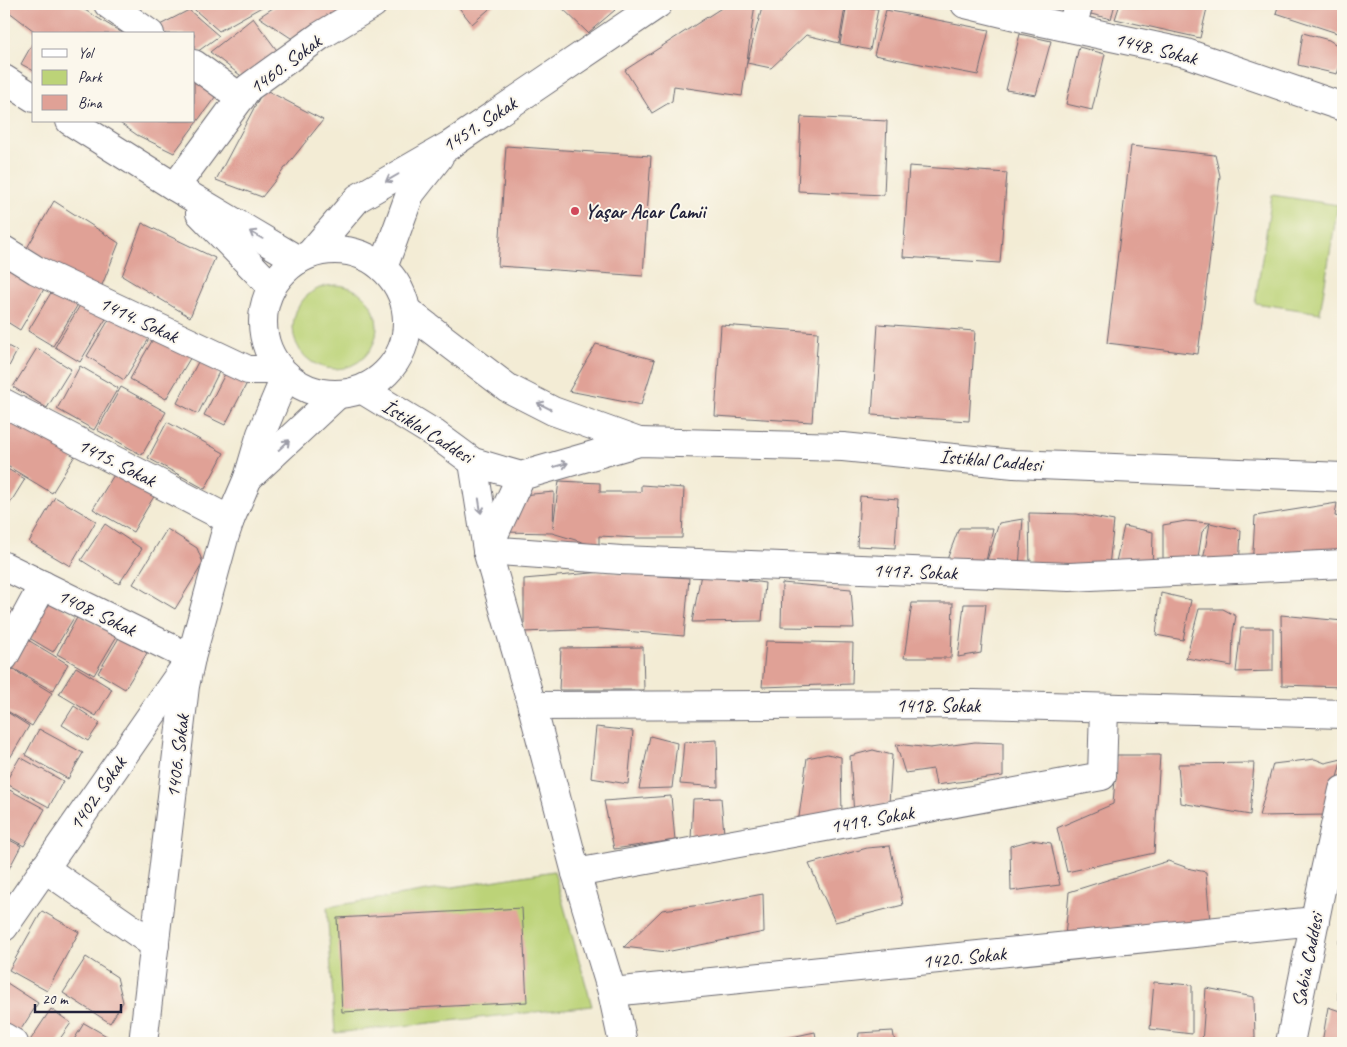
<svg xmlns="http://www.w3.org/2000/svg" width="1347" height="1047" font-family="Caveat,sans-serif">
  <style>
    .green { fill: #bcd378; stroke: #6f7a5a }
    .building { fill: #e0a196 }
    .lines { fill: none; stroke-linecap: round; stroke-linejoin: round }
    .minor-casing { stroke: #6b6971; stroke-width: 30 }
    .minor { stroke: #fff; stroke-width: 28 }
    .oneway { stroke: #9c9ca7 }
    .poi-dot { fill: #d1495b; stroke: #fbf7ec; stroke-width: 2 }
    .labels { text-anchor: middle; stroke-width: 4; stroke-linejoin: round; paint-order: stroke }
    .street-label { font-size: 20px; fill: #22223b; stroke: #fbf7ec }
    .poi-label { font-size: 20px; font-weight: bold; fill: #22223b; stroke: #fbf7ec; text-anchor: start }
  </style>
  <rect width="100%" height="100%" fill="#fbf7ec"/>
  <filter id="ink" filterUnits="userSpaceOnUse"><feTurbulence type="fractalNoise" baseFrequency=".02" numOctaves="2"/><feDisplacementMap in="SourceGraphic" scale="10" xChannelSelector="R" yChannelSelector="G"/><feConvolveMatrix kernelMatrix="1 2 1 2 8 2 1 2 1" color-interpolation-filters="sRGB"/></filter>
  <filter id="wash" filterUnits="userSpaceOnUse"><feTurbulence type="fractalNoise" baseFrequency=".0096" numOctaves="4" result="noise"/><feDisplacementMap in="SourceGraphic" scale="20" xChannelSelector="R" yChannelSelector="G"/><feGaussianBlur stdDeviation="1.12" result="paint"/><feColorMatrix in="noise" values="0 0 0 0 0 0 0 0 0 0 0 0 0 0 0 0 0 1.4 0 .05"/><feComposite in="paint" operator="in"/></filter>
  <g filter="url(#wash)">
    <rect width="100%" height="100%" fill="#f3ecd5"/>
    <g class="green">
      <path d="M 1272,195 L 1338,205 L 1320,313 L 1255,303 Z"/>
      <circle cx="335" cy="327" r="42"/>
      <path d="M 554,871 L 592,1006 L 335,1033 L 327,907 Z"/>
    </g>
    <g id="blocks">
      <g class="building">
        <path d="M 4,4 L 75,4 L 124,34 L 38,34 L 4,8 Z"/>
        <path d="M 188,4 L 267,4 L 219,31 Z"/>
        <path d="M 279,4 L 368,4 L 297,42 L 259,17 Z"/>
        <path d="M 456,4 L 495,4 L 472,24 Z"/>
        <path d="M 558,4 L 608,4 L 615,10 L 588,33 Z"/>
        <path d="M 736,4 L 755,4 L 742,96 L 674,86 L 672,101 L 652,113 L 625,70 L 726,5 Z"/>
        <path d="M 763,4 L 831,4 L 845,7 L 839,43 L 806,35 L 771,68 L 747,63 Z"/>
        <path d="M 847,4 L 878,9 L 870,50 L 840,44 Z"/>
        <path d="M 1085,4 L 1115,4 L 1111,19 L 1083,12 Z"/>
        <path d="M 1120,4 L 1208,4 L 1200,38 L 1115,19 Z"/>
        <path d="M 1279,4 L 1343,4 L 1343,35 L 1276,13 Z"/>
        <path d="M 189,10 L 219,36 L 197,52 L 194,50 L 194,34 L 166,34 L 156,27 Z"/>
        <path d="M 886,10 L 989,30 L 978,75 L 874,55 Z"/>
        <path d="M 253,18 L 279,53 L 249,82 L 210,52 Z"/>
        <path d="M 1303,33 L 1329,40 L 1343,49 L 1343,58 L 1337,74 L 1298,65 Z"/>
        <path d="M 1020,34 L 1051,41 L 1036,95 L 1006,90 Z"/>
        <path d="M 34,41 L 34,71 L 21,64 Z"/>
        <path d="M 1079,47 L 1105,54 L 1092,110 L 1066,104 Z"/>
        <path d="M 194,78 L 221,89 L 174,153 L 137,135 L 117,121 L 194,121 Z"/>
        <path d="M 264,89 L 323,120 L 262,197 L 216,180 Z"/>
        <path d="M 801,117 L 887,121 L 884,195 L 798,191 Z"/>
        <path d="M 506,146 L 651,156 L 643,276 L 498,266 Z"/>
        <path d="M 1131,146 L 1215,155 L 1220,176 L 1198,354 L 1107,343 Z"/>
        <path d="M 909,166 L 1007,173 L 1000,263 L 903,257 Z"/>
        <path d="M 54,201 L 119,243 L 98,295 L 27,248 Z"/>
        <path d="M 142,223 L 215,258 L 190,317 L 122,276 Z"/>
        <path d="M 4,265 L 44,289 L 20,330 L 4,320 Z"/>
        <path d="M 55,286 L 80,301 L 53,346 L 28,331 Z"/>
        <path d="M 82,302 L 107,317 L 80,362 L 55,347 Z"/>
        <path d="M 113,313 L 150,337 L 124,380 L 87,356 Z"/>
        <path d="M 878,324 L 975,331 L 969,421 L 872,415 Z"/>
        <path d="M 721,325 L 818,332 L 812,422 L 715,416 Z"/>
        <path d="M 156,334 L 192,355 L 166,399 L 130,379 Z"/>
        <path d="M 4,344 L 17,351 L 4,376 Z"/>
        <path d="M 596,344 L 655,360 L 641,405 L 569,391 Z"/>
        <path d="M 37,348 L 71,369 L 47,408 L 13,387 Z"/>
        <path d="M 199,360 L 220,370 L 198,414 L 177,403 Z"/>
        <path d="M 80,366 L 118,388 L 94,430 L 57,409 Z"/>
        <path d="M 226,372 L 247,383 L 225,425 L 204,415 Z"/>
        <path d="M 121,387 L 166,412 L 142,455 L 97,430 Z"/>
        <path d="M 4,412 L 79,449 L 52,493 L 4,464 Z"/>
        <path d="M 167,422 L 224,453 L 205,489 L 148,458 Z"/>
        <path d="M 120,465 L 159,488 L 133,532 L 93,509 Z"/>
        <path d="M 4,467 L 25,479 L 4,513 Z"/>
        <path d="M 559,481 L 600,483 L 600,492 L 641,492 L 641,485 L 684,488 L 682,538 L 638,538 L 599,536 L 599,547 L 552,533 L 504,532 L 522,495 L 554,492 L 553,528 Z"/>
        <path d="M 860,496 L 898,499 L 895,548 L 857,546 Z"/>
        <path d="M 55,497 L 96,521 L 70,566 L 29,542 Z"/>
        <path d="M 1337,503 L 1335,516 L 1343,518 L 1343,557 L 1252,568 L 1255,516 Z"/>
        <path d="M 1029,513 L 1077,514 L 1114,521 L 1109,566 L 1030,568 Z"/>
        <path d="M 1023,519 L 1019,566 L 985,568 L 946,562 L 959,528 L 993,528 L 985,566 L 999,523 Z"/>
        <path d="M 1186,521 L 1210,523 L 1241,530 L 1239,569 L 1201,571 L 1210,523 L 1202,532 L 1197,564 L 1163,564 L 1163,525 Z"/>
        <path d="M 105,524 L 142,549 L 119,584 L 81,560 Z"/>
        <path d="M 1124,526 L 1153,532 L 1152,573 L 1113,575 Z"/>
        <path d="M 167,529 L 197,548 L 203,563 L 175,609 L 133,584 Z"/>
        <path d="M 603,572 L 689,578 L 684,636 L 600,629 L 524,632 L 524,579 Z"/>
        <path d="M 701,574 L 765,583 L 762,621 L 692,622 Z"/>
        <path d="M 782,583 L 851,589 L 854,628 L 781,627 Z"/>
        <path d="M 1161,593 L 1191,600 L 1183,640 L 1156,635 Z"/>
        <path d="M 48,599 L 75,616 L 53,652 L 26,636 Z"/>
        <path d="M 912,603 L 953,603 L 951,658 L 904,658 Z"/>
        <path d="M 4,604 L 16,612 L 4,628 Z"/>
        <path d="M 964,604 L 986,604 L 981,653 L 958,657 Z"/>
        <path d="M 1199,609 L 1223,609 L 1236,616 L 1233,633 L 1232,666 L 1186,658 Z"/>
        <path d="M 79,614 L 117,636 L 94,675 L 57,654 Z"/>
        <path d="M 1281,615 L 1343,621 L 1343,687 L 1282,685 Z"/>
        <path d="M 1241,628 L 1273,628 L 1273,671 L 1236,672 Z"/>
        <path d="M 120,636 L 147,653 L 125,689 L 98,673 Z"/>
        <path d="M 23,637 L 68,664 L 53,691 L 7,665 Z"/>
        <path d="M 766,641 L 853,643 L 852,684 L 762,687 Z"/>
        <path d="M 643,647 L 644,690 L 559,690 L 561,648 Z"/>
        <path d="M 6,665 L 52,693 L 32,726 L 4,709 L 4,669 Z"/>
        <path d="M 76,667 L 112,689 L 96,716 L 59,694 Z"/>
        <path d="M 74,706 L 100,723 L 88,741 L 62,725 Z"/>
        <path d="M 4,710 L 29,726 L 10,758 L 4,755 Z"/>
        <path d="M 596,727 L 633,731 L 628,784 L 591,778 Z"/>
        <path d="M 39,729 L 83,753 L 68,779 L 25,755 Z"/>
        <path d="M 650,736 L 677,743 L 672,788 L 639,789 Z"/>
        <path d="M 717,740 L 718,787 L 680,784 L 684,742 Z"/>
        <path d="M 975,742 L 1003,743 L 1003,776 L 936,785 L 933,769 L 905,773 L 896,744 L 930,748 Z"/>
        <path d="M 873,750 L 892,755 L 889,804 L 854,815 L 850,756 Z"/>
        <path d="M 827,754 L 841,757 L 842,817 L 798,824 L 807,758 Z"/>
        <path d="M 1117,755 L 1160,755 L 1154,853 L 1067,872 L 1057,828 L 1113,804 Z"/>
        <path d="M 20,757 L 63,781 L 49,807 L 5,783 Z"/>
        <path d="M 1315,759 L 1325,763 L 1342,759 L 1327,815 L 1259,816 L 1273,764 Z"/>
        <path d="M 1254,763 L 1250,815 L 1181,803 L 1178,764 Z"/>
        <path d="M 4,787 L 45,809 L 24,846 L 4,835 Z"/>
        <path d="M 671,796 L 675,840 L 614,849 L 604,801 Z"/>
        <path d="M 721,798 L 724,834 L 691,840 L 693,799 Z"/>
        <path d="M 4,837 L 21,846 L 4,878 Z"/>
        <path d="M 1032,840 L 1051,843 L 1060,885 L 1011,891 L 1010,846 Z"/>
        <path d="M 890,846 L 903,905 L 835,922 L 809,864 L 867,848 Z"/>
        <path d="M 1168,861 L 1191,869 L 1206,872 L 1210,923 L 1065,937 L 1069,892 Z"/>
        <path d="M 763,894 L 764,932 L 666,952 L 624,947 L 662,910 L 709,904 Z"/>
        <path d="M 522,908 L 527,1002 L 342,1012 L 337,918 Z"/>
        <path d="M 42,911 L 79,932 L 47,991 L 9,970 Z"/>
        <path d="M 1339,940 L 1343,941 L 1343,1001 L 1338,1000 Z"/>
        <path d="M 86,957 L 117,977 L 123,1002 L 110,1023 L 63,993 Z"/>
        <path d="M 4,981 L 38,1003 L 16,1037 L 4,1029 Z"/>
        <path d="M 1154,982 L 1192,985 L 1192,1034 L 1150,1029 Z"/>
        <path d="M 1206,988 L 1254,997 L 1255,1039 L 1202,1043 Z"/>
        <path d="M 1328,1007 L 1343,1012 L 1343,1043 L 1322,1043 Z"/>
        <path d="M 51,1009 L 71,1023 L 57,1043 L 31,1043 L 29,1042 Z"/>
        <path d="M 84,1023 L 112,1039 L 109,1043 L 72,1043 Z"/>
        <path d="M 893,1031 L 895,1043 L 858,1043 L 859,1033 Z"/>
        <path d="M 815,1032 L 817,1043 L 783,1043 L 782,1039 Z"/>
        <path d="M 774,1039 L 775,1043 L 744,1043 L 744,1042 Z"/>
      </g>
    </g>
  </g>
  <g filter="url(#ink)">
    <use href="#blocks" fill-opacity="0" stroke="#6b6971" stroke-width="1"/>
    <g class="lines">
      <g class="minor-casing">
        <g id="minor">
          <path d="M 108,4 L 150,34"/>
          <path d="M 965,4 L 1019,17 L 1186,53 L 1343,107"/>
          <path d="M 1071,28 L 1079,4"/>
          <path d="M 194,64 L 241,98"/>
          <path d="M 4,79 L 34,98"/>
          <path d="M 70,121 L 175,187 L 298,260"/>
          <path d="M 175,187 L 248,88 L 320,36 L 373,4"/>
          <path d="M 200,213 L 271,286"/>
          <circle cx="335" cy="322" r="72"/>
          <path d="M 4,250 L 36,270 L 248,370 L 279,370"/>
          <path d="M 310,254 L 358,198 L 450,145 L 658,4"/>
          <path d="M 383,268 L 410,194 L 439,157"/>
          <path d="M 407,311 L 508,388 L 553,411 L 639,442"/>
          <path d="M 363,390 L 435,434 L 473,462 L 521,476 L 639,442 L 843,447 L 1014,464 L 1343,477"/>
          <path d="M 4,403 L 230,520"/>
          <path d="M 473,462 L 487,550 L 532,706 L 576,873 L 612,992 L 623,1043"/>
          <path d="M 248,478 L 337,395"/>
          <path d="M 487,550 L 621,560 L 1070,577 L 1343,564"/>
          <path d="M 487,550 L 521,476"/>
          <path d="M 4,566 L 191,658 L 4,927"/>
          <path d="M 4,657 L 43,585"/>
          <path d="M 532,706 L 974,704 L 1343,714"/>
          <path d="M 44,868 L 155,945"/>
          <path d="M 576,873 L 1102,776 L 1104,708"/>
          <path d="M 612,992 L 1315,921"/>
          <path d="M 4,1037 L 14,1043"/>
          <path d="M 143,1043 L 185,686 L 191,658 L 224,538 L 230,520 L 248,478 L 261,434 L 286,375"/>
          <path d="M 1290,1043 L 1323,880 L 1343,790"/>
        </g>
      </g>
      <use href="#minor" class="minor"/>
    </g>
    <defs><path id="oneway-shaft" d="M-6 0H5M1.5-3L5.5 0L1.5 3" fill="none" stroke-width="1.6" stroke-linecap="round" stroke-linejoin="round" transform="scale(1.25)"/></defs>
    <g class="oneway">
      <use href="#oneway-shaft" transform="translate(392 178) rotate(150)"/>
      <use href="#oneway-shaft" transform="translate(256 235) rotate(-150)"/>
      <use href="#oneway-shaft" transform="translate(544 406) rotate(-153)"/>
      <use href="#oneway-shaft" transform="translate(284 445) rotate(-43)"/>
      <use href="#oneway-shaft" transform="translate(561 465) rotate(-16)"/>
      <use href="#oneway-shaft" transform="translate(480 506) rotate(81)"/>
    </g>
  </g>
  <circle class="poi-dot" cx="575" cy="211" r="5"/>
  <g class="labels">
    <g class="street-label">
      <text transform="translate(1156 48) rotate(14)" y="7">1448. Sokak</text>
      <text transform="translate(285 64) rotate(-37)" y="7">1460. Sokak</text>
      <text transform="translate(479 124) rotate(-33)" y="7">1451. Sokak</text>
      <text transform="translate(139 319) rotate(25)" y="7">1414. Sokak</text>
      <text transform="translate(428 431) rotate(32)" y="7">İstiklal Caddesi</text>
      <text transform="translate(991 460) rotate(5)" y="7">İstiklal Caddesi</text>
      <text transform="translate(117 462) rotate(27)" y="7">1415. Sokak</text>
      <text transform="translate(915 571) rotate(2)" y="7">1417. Sokak</text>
      <text transform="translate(97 612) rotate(26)" y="7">1408. Sokak</text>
      <text x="938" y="712">1418. Sokak</text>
      <text transform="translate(177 756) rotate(-83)" y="7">1406. Sokak</text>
      <text transform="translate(97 793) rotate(-55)" y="7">1402. Sokak</text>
      <text transform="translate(872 819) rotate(-10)" y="7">1419. Sokak</text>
      <text transform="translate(964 957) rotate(-6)" y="7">1420. Sokak</text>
      <text transform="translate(1307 960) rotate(-79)" y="7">Sabia Caddesi</text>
    </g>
    <g class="poi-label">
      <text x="585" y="218">Yaşar Acar Camii</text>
    </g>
  </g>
  <rect width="1347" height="1047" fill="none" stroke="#fbf7ec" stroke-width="20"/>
  <rect x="32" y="32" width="162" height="90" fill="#fbf7ec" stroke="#a4a2a5"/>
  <rect x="42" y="49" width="25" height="8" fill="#ffffff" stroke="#a4a2a5"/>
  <text x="78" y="58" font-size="15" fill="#22223b">Yol</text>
  <rect x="42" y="70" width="25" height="15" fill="#bcd378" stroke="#a4a2a5"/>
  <text x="78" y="82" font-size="15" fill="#22223b">Park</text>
  <rect x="42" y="95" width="25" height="15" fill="#e0a196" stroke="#a4a2a5"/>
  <text x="78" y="108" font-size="15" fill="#22223b">Bina</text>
  <path d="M35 1004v8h86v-8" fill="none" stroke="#22223b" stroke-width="2.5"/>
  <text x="42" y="1004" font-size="15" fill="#22223b" stroke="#fbf7ec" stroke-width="4" paint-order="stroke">20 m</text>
</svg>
